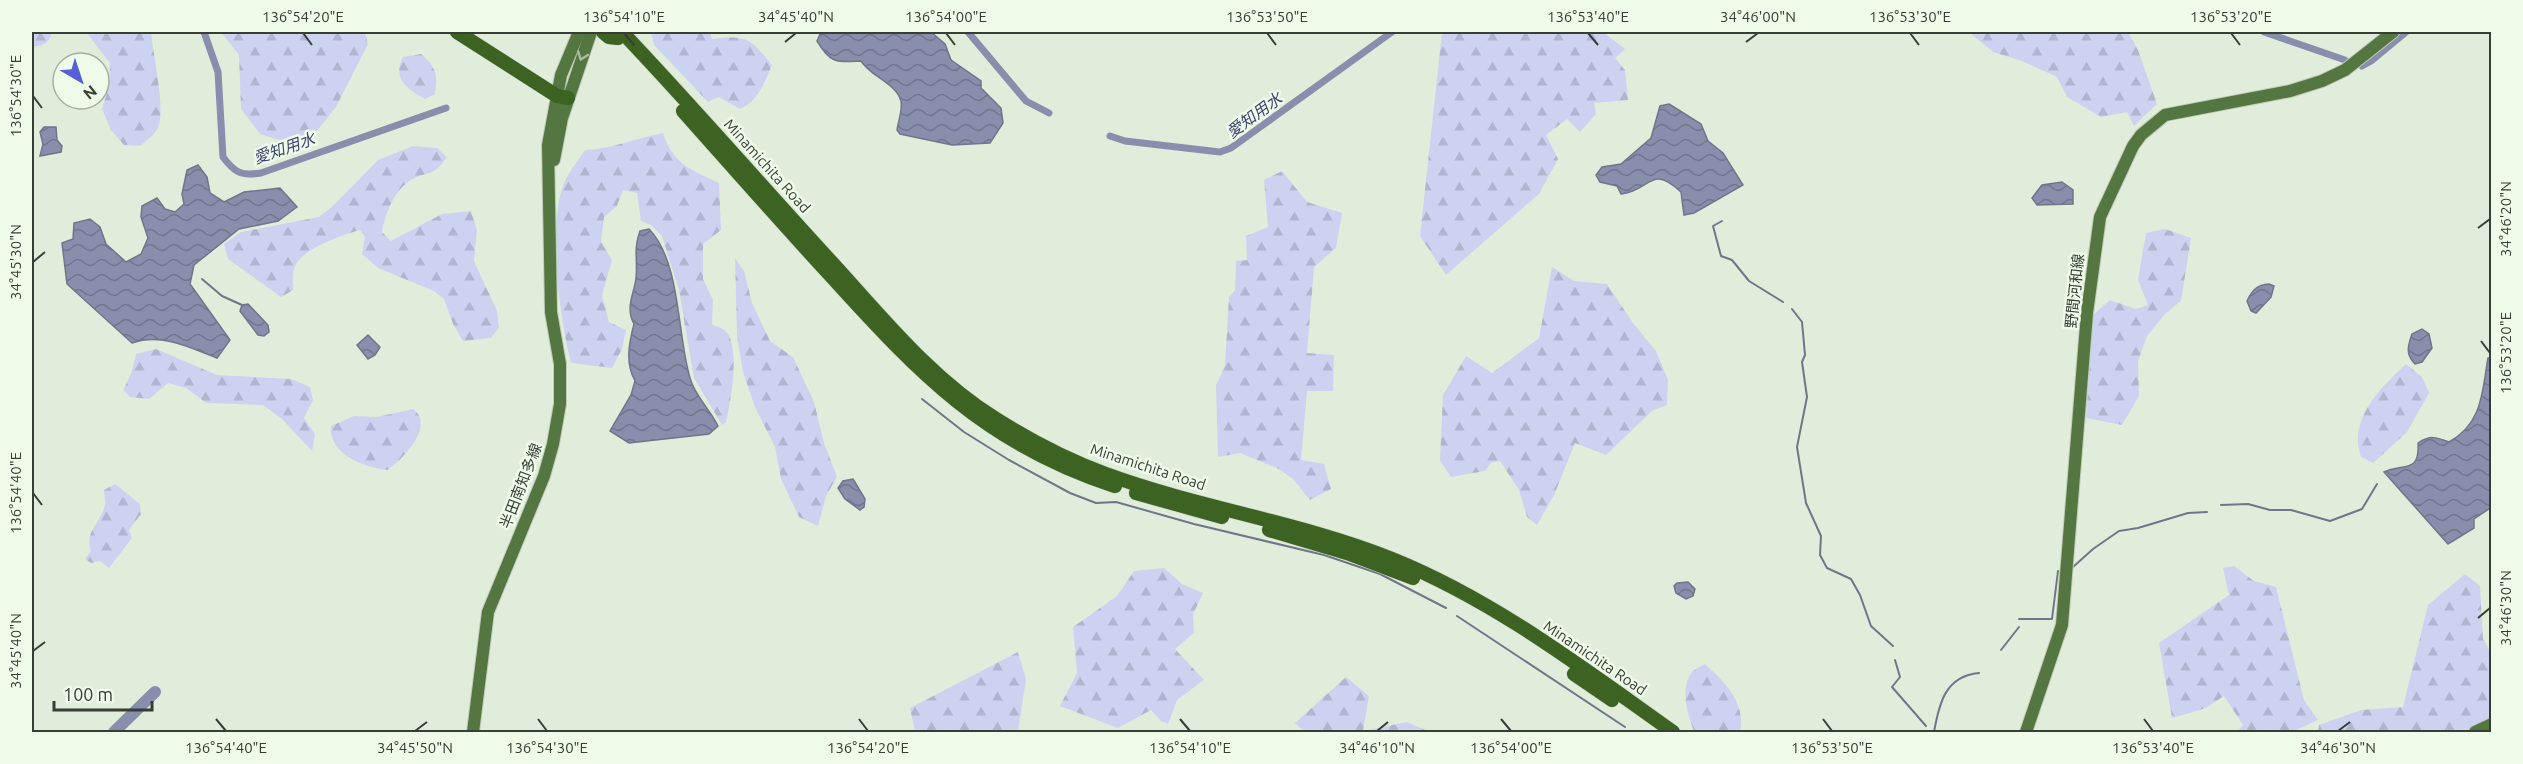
<svg xmlns="http://www.w3.org/2000/svg" width="2523" height="764" font-family="Ubuntu,'Noto Sans JP',sans-serif">
  <style>
    .forest { fill: url(#forest-firs) }
    .water { fill: url(#water-waves); stroke: #707689; stroke-width: 1.5 }
    .lines { fill: none; stroke-linecap: round; stroke-linejoin: round }
    .stream { stroke: #707689; stroke-width: 2 }
    .canal { stroke: #888fad; stroke-width: 7 }
    .river { stroke: #888fad; stroke-width: 12 }
    .major-casing { stroke: #bfcaba; stroke-width: 14 }
    .highway-casing { stroke: #bfcaba; stroke-width: 15 }
    .major { stroke: #547640; stroke-width: 12 }
    .highway { stroke: #3c6321; stroke-width: 14 }
    .oneway { stroke: #a9bf9c }
    .ticks { fill: none; stroke: #383d36; stroke-width: 2 }
    .labels { text-anchor: middle; stroke-width: 5; stroke-linejoin: round; paint-order: stroke }
    .street-label { font-size: 15px; fill: #383d36; stroke: #eefbe8 }
    .water-label { font-size: 16px; font-style: italic; fill: #3b436f; stroke: #eefbe8 }
    .neatline { fill: none; stroke: #383d36; stroke-width: 2 }
    .ticks-label { font-size: 15px; text-anchor: middle; fill: #383d36 }
  </style>
  <defs>
    <pattern id="forest-firs" width="22" height="20" patternUnits="userSpaceOnUse" patternTransform="scale(1.5)"><rect width="22" height="20" fill="#ccd3f1"/><path d="M5 1l3.5 6h-7zM16 11l3.5 6h-7z" fill="#b0b6cf"/></pattern>
    <pattern id="water-waves" width="16" height="10" patternUnits="userSpaceOnUse" patternTransform="scale(1.5)"><rect width="16" height="10" fill="#888fad"/><path d="M0 5q4-4 8 0t8 0" fill="none" stroke="#70768e"/></pattern>
  </defs>
  <rect width="100%" height="100%" fill="#e1eddb"/>
  <g class="forest">
    <path d="M 32,32 L 52,32 C 50,43 42,46 32,47 Z"/>
    <path d="M 86,32 L 151,32 C 153,53 165,107 159,125 C 156,134 147,140 140,146 L 124,145 L 111,130 L 102,109 L 109,86 L 110,63 Z"/>
    <path d="M 221,32 L 279,32 L 284,34 L 297,32 L 365,32 L 368,44 L 336,107 L 316,132 L 302,141 L 283,141 L 260,134 L 241,109 L 239,55 Z"/>
    <path d="M 651,32 L 710,32 L 712,39 C 747,35 750,38 772,65 C 764,83 759,100 740,109 L 719,97 L 708,102 L 654,45 Z"/>
    <path d="M 1442,32 L 1603,32 L 1625,49 L 1615,58 L 1625,70 L 1628,100 L 1594,103 L 1596,114 L 1580,132 L 1567,119 L 1546,135 L 1558,159 L 1539,194 L 1446,275 L 1420,236 Z"/>
    <path d="M 1969,32 L 2128,32 L 2138,50 L 2157,104 L 2134,126 L 2127,112 L 2101,117 L 2067,97 L 2057,77 L 2022,61 L 1993,52 Z"/>
    <path d="M 421,54 C 436,67 438,74 435,94 L 425,99 C 407,89 392,79 403,57 Z"/>
    <path d="M 663,133 C 673,165 691,169 719,183 L 721,230 L 703,244 L 703,279 L 713,300 L 712,325 C 719,327 727,329 730,338 C 738,359 731,400 726,422 L 722,425 L 694,378 L 679,290 L 662,236 L 651,225 L 641,221 L 637,193 L 623,190 L 617,206 L 604,217 L 601,242 L 612,260 L 602,295 L 609,322 L 626,330 L 622,349 L 612,368 L 571,363 C 560,319 546,223 565,181 C 570,170 579,160 585,150 C 612,149 636,138 663,133 Z"/>
    <path d="M 413,146 L 437,148 L 447,157 C 431,180 427,169 408,182 C 393,193 385,215 382,232 L 391,241 L 442,214 L 471,211 L 477,230 L 474,261 L 497,311 L 499,328 L 491,338 L 463,341 L 453,324 L 444,299 L 434,291 L 378,268 L 362,254 L 365,237 L 360,230 C 343,235 303,248 295,266 C 292,272 293,283 293,290 L 281,297 L 228,259 L 224,244 L 241,232 L 319,217 L 333,206 L 378,160 Z"/>
    <path d="M 1282,171 L 1307,202 L 1342,213 L 1336,248 L 1314,267 L 1307,353 L 1334,355 L 1333,391 L 1307,391 L 1301,460 L 1324,464 L 1331,489 L 1310,500 L 1293,479 L 1279,469 L 1240,453 L 1218,457 L 1216,386 L 1225,365 L 1229,297 L 1235,290 L 1236,261 L 1247,260 L 1246,236 L 1268,227 L 1264,180 Z"/>
    <path d="M 2165,229 L 2191,238 L 2181,301 L 2165,314 L 2147,336 L 2138,361 L 2139,396 L 2122,425 L 2086,418 L 2093,315 L 2110,300 L 2136,309 L 2148,305 L 2138,280 L 2146,233 Z"/>
    <path d="M 735,258 L 744,271 L 752,303 L 770,341 L 793,357 L 814,402 L 824,443 L 837,477 L 826,496 L 818,526 L 799,517 L 781,479 L 775,447 L 755,407 L 743,372 L 737,336 Z"/>
    <path d="M 1552,267 L 1574,281 L 1607,284 L 1633,323 L 1656,351 L 1668,380 L 1667,405 L 1652,411 L 1606,455 L 1575,443 L 1554,495 L 1537,525 L 1527,517 L 1519,490 L 1500,461 L 1491,463 L 1485,471 L 1451,477 L 1440,460 L 1443,395 L 1466,356 L 1492,373 L 1539,338 Z"/>
    <path d="M 156,349 L 217,375 L 291,379 L 310,387 L 313,400 L 304,418 L 315,434 L 312,451 L 282,419 L 263,405 L 206,403 L 186,388 L 168,383 L 149,399 L 130,397 L 123,390 L 131,374 L 136,354 Z"/>
    <path d="M 2406,364 L 2422,377 L 2429,393 L 2407,432 L 2373,463 L 2361,457 C 2347,420 2381,387 2406,364 Z"/>
    <path d="M 413,409 C 436,425 403,459 388,470 C 365,468 328,454 331,426 L 354,416 L 377,417 Z"/>
    <path d="M 115,484 L 140,504 L 141,514 L 129,530 L 132,538 L 109,568 L 100,561 L 91,563 L 85,559 L 91,551 C 84,531 101,523 105,505 C 106,501 104,494 104,490 Z"/>
    <path d="M 2234,566 L 2254,581 L 2276,587 L 2304,700 L 2318,720 L 2292,732 L 2237,732 L 2243,725 L 2224,696 L 2206,708 L 2172,718 L 2159,643 L 2229,595 L 2223,568 Z"/>
    <path d="M 1164,568 L 1182,584 L 1203,593 L 1193,614 L 1194,633 L 1175,649 L 1204,680 L 1177,700 L 1168,724 L 1161,721 L 1151,710 L 1118,728 L 1060,706 L 1077,673 L 1073,627 L 1117,596 L 1134,571 Z"/>
    <path d="M 2465,574 L 2480,586 L 2483,639 L 2491,653 L 2491,732 L 2318,732 L 2319,725 L 2361,710 L 2403,707 L 2428,605 Z"/>
    <path d="M 1018,652 L 1026,679 L 1018,732 L 915,732 L 910,708 Z"/>
    <path d="M 1705,664 C 1725,682 1746,703 1740,732 L 1694,732 C 1688,715 1679,688 1692,672 C 1695,669 1701,666 1705,664 Z"/>
    <path d="M 1346,677 L 1369,696 L 1363,731 L 1407,722 L 1430,732 L 1305,732 L 1295,723 Z"/>
  </g>
  <g class="water">
    <path d="M 821,32 L 931,32 L 945,44 L 951,60 L 981,81 L 981,88 L 1001,108 L 1003,123 L 990,143 L 952,145 L 900,134 L 897,130 C 898,122 903,109 901,101 C 896,83 871,77 861,61 C 836,62 831,64 817,41 Z"/>
    <path d="M 1669,104 L 1701,124 L 1708,141 L 1723,153 L 1743,185 L 1694,213 L 1684,215 L 1681,192 C 1650,163 1651,191 1621,194 L 1617,186 L 1600,182 L 1596,175 L 1602,167 L 1621,164 L 1651,138 L 1660,106 Z"/>
    <path d="M 44,127 L 56,127 L 57,140 L 62,146 L 61,152 L 40,156 L 43,144 L 40,132 Z"/>
    <path d="M 198,165 L 207,177 L 210,193 L 224,202 L 244,192 L 280,188 L 297,207 L 278,221 L 239,229 L 194,265 L 190,284 L 230,340 L 217,358 C 189,347 162,333 132,343 L 67,284 L 62,243 L 73,239 L 74,223 L 90,219 L 100,227 L 106,244 L 126,262 L 141,254 L 148,238 L 141,217 L 142,206 L 157,198 L 165,209 L 175,212 L 184,204 L 182,194 L 187,170 Z"/>
    <path d="M 2062,182 L 2073,190 L 2073,204 L 2037,205 L 2032,198 L 2042,185 Z"/>
    <path d="M 649,229 C 681,262 677,335 690,378 C 694,395 710,409 718,426 L 709,434 L 629,443 L 610,431 L 631,395 L 635,381 C 625,363 629,343 634,324 C 625,307 634,295 636,278 C 638,260 633,250 640,231 Z"/>
    <path d="M 2269,284 L 2274,286 L 2271,297 L 2256,313 L 2251,311 L 2247,301 C 2252,290 2257,285 2269,284 Z"/>
    <path d="M 248,304 L 268,325 L 269,332 L 264,336 L 258,335 L 240,311 L 242,305 Z"/>
    <path d="M 2422,329 L 2429,334 L 2432,348 L 2422,362 L 2415,364 C 2405,354 2408,346 2412,334 Z"/>
    <path d="M 368,335 L 380,347 L 375,355 L 368,359 L 357,345 Z"/>
    <path d="M 2488,358 L 2492,358 L 2491,511 L 2489,509 L 2474,519 L 2474,528 L 2448,544 L 2384,472 C 2403,463 2420,474 2418,443 C 2430,435 2436,437 2449,442 C 2483,423 2482,392 2488,358 Z"/>
    <path d="M 853,479 L 865,499 L 864,507 L 860,510 L 845,499 L 838,488 L 843,481 Z"/>
    <path d="M 1688,582 L 1695,589 L 1693,596 L 1686,599 L 1676,593 L 1674,586 L 1677,583 Z"/>
  </g>
  <g class="lines">
    <g class="stream">
      <path d="M 1722,221 L 1713,226 L 1721,256 L 1732,260 L 1749,281 L 1783,302"/>
      <path d="M 202,279 L 222,296 L 242,305"/>
      <path d="M 1792,309 L 1802,322 L 1805,355 L 1802,362 L 1807,397 L 1797,447 L 1806,503 L 1821,536 L 1820,555 L 1827,568 L 1851,579 L 1860,595 L 1871,626 L 1893,646"/>
      <path d="M 922,399 L 964,432 L 1009,460 L 1070,493 L 1096,503 L 1116,502 L 1194,524 L 1324,555 L 1380,574 L 1446,608"/>
      <path d="M 2221,505 L 2248,504 L 2270,510 L 2291,510 L 2330,521 L 2362,509 L 2377,484"/>
      <path d="M 2073,567 L 2093,549 L 2119,531 L 2138,528 L 2188,513 L 2207,512"/>
      <path d="M 1457,616 L 1625,727"/>
      <path d="M 2019,619 L 2052,619 L 2058,571"/>
      <path d="M 2001,650 L 2019,627"/>
      <path d="M 1895,660 L 1900,677 L 1892,687 L 1926,726"/>
      <path d="M 1934,732 C 1939,704 1945,676 1979,673"/>
    </g>
    <g class="canal">
      <path d="M 204,32 L 218,72 L 223,157 C 235,173 241,176 261,173 L 446,108"/>
      <path d="M 968,32 L 1026,101 L 1049,113"/>
      <path d="M 2264,32 L 2345,60"/>
      <path d="M 2362,66 L 2371,61 L 2406,32"/>
      <path d="M 1110,136 L 1125,141 L 1220,152 L 1231,148 L 1392,32"/>
    </g>
    <path class="river" d="M 114,732 L 155,692"/>
    <g class="major-casing">
      <g id="major">
        <path d="M 554,160 L 562,118 L 591,32"/>
        <path d="M 473,732 L 488,612 L 544,476 L 553,444 L 560,404 L 560,364 L 551,312 L 548,145 L 561,75 L 579,32"/>
        <path d="M 2026,732 L 2062,625 L 2087,313 L 2100,217 L 2133,146 L 2141,135 L 2165,115 L 2290,91 L 2322,81 L 2345,70 L 2393,32"/>
        <path d="M 2475,732 L 2492,724"/>
      </g>
    </g>
    <g class="highway-casing">
      <g id="highway">
        <path d="M 457,32 L 557,96 L 568,98"/>
        <path d="M 603,32 L 609,37 L 618,38"/>
        <path d="M 622,32 C 695,109 764,189 836,267 C 885,321 933,380 996,419 C 1031,441 1067,460 1106,474 C 1199,508 1299,522 1392,559 C 1494,600 1584,669 1673,732"/>
        <path d="M 683,111 C 732,166 781,222 831,276 C 920,374 986,444 1115,486"/>
        <path d="M 1136,493 L 1222,517"/>
        <path d="M 1269,530 L 1347,553 L 1413,578"/>
        <path d="M 1574,674 L 1612,700"/>
      </g>
    </g>
    <use href="#major" class="major"/>
    <use href="#highway" class="highway"/>
  </g>
  <defs><path id="oneway-chevron" d="M-2-3.5L2.5 0L-2 3.5" fill="none" stroke-width="1.6" stroke-linecap="round" stroke-linejoin="round" transform="scale(1.5)"/></defs>
  <use class="oneway" href="#oneway-chevron" transform="translate(582 56) rotate(110)"/>
  <path class="ticks" d="M 303,33 L 312,45M 624,33 L 634,45M 946,33 L 955,45M 1267,33 L 1276,45M 1588,33 L 1598,45M 1910,33 L 1919,45M 2231,33 L 2240,45M 785,42 L 796,33M 1746,42 L 1758,33M 33,96 L 42,108M 2478,228 L 2490,219M 33,262 L 45,252M 2481,341 L 2490,353M 33,493 L 42,505M 2478,618 L 2490,608M 33,651 L 45,642M 216,719 L 226,731M 538,719 L 547,731M 859,719 L 868,731M 1180,719 L 1190,731M 1501,719 L 1511,731M 1823,719 L 1832,731M 2144,719 L 2153,731M 415,731 L 427,722M 1377,731 L 1388,722M 2338,731 L 2350,722"/>
  <g class="labels">
    <g class="street-label">
      <text transform="translate(767 166) rotate(48)" y="5">Minamichita Road</text>
      <text transform="translate(2075 291) rotate(-84)" y="5">野間河和線</text>
      <text transform="translate(1148 467) rotate(18)" y="5">Minamichita Road</text>
      <text transform="translate(521 486) rotate(-69)" y="5">半田南知多線</text>
      <text transform="translate(1595 658) rotate(34)" y="5">Minamichita Road</text>
    </g>
    <g class="water-label">
      <text transform="translate(1254 115) rotate(-36)" y="6">愛知用水</text>
      <text transform="translate(284 148) rotate(-19)" y="6">愛知用水</text>
    </g>
  </g>
  <rect width="2523" height="764" fill="none" stroke="#eefbe8" stroke-width="66"/>
  <g transform="translate(81 81) rotate(141)"><circle r="28" fill="#eefbe8" stroke="#a5afa1" stroke-width="1.5"/>
  <path d="M0-4.5L10 22L0 15L-10 22Z" fill="#5460d7"/>
  <text y="-9" font-size="16" font-weight="bold" text-anchor="middle" fill="#383d36">N</text>
  </g>
  <path d="M54 701v9h98v-9" fill="none" stroke="#383d36" stroke-width="3"/>
  <text x="63" y="701" font-size="18" fill="#383d36" stroke="#eefbe8" stroke-width="4.5" paint-order="stroke">100 m</text>
  <rect x="33" y="33" width="2457" height="698" class="neatline"/>
  <g class="ticks-label">
    <text x="303" y="22">136°54'20"E</text>
    <text x="624" y="22">136°54'10"E</text>
    <text x="796" y="22">34°45'40"N</text>
    <text x="946" y="22">136°54'00"E</text>
    <text x="1267" y="22">136°53'50"E</text>
    <text x="1588" y="22">136°53'40"E</text>
    <text x="1758" y="22">34°46'00"N</text>
    <text x="1910" y="22">136°53'30"E</text>
    <text x="2231" y="22">136°53'20"E</text>
    <text transform="translate(16 96) rotate(-90)" y="5">136°54'30"E</text>
    <text transform="translate(2506 219) rotate(-90)" y="5">34°46'20"N</text>
    <text transform="translate(16 262) rotate(-90)" y="5">34°45'30"N</text>
    <text transform="translate(2506 353) rotate(-90)" y="5">136°53'20"E</text>
    <text transform="translate(16 493) rotate(-90)" y="5">136°54'40"E</text>
    <text transform="translate(2506 608) rotate(-90)" y="5">34°46'30"N</text>
    <text transform="translate(16 651) rotate(-90)" y="5">34°45'40"N</text>
    <text x="226" y="753">136°54'40"E</text>
    <text x="415" y="753">34°45'50"N</text>
    <text x="547" y="753">136°54'30"E</text>
    <text x="868" y="753">136°54'20"E</text>
    <text x="1190" y="753">136°54'10"E</text>
    <text x="1377" y="753">34°46'10"N</text>
    <text x="1511" y="753">136°54'00"E</text>
    <text x="1832" y="753">136°53'50"E</text>
    <text x="2153" y="753">136°53'40"E</text>
    <text x="2338" y="753">34°46'30"N</text>
  </g>
</svg>
